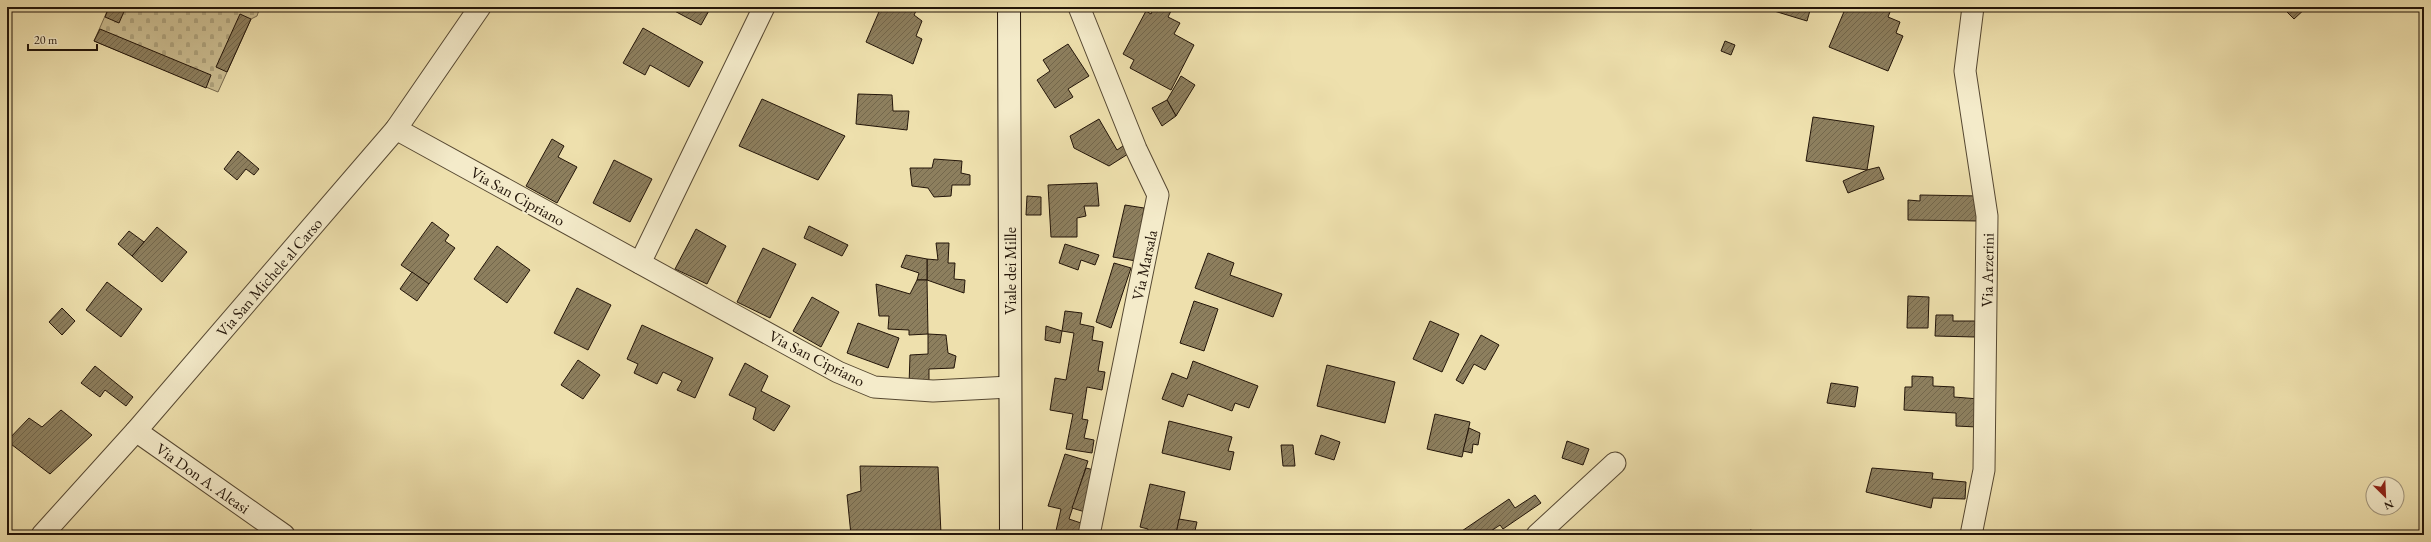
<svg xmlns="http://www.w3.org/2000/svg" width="2431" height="542" font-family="'EB Garamond',serif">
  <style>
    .cemetery { fill: url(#cemetery-stones); stroke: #77694d }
    .building { fill: url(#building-hatch); stroke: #231509 }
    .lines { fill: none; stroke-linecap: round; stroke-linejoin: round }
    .minor-casing { stroke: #564832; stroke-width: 23 }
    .secondary-casing { stroke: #231509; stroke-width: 24 }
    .minor { stroke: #f4ebca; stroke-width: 21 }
    .secondary { stroke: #f4ebca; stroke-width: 22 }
    .labels { text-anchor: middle; stroke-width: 3.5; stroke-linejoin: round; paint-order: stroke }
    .street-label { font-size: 16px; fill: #231509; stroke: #f4ebca }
  </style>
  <defs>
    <pattern id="cemetery-stones" width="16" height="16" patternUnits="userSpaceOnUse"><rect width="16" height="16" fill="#cbbd91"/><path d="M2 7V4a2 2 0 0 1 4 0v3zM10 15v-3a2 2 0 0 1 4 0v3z" fill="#aea27c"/></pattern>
    <pattern id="building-hatch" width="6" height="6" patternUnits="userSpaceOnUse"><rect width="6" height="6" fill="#8d7f5e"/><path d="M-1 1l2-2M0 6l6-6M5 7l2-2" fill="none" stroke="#73674c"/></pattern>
  </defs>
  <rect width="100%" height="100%" fill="#eee0ad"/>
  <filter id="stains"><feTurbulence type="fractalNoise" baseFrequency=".005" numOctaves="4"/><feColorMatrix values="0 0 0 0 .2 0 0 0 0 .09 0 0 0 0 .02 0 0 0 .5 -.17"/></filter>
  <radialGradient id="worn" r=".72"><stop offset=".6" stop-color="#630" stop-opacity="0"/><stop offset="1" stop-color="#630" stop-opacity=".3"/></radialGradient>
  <path class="cemetery" d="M 109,7 L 260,7 L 257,16 L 251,19 L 218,92 L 94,41 Z"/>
  <g class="building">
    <path d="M 109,7 L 126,7 L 119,23 L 105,17 Z"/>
    <path d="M 667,7 L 711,7 L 701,25 Z"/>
    <path d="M 881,7 L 918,7 L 914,15 L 922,21 L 916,36 L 922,39 L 913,64 L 866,42 Z"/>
    <path d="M 1154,7 L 1164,7 L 1171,11 L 1168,17 L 1180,23 L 1174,34 L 1194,45 L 1171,90 L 1130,68 L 1134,60 L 1123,54 L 1146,11 L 1151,14 Z"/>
    <path d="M 1761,7 L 1811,7 L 1807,21 Z"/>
    <path d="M 1846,7 L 1892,7 L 1888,17 L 1900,22 L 1896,33 L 1903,36 L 1888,71 L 1829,47 Z"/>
    <path d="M 2282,7 L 2307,7 L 2294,19 Z"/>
    <path d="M 240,14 L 251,19 L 227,72 L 216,67 Z"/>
    <path d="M 643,28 L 703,62 L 689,87 L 650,65 L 645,75 L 623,63 Z"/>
    <path d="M 100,29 L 211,75 L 206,88 L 94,41 Z"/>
    <path d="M 1725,41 L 1735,45 L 1731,55 L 1721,51 Z"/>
    <path d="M 1068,44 L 1089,76 L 1068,89 L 1073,97 L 1055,108 L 1037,80 L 1050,71 L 1043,60 Z"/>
    <path d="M 1181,76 L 1195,85 L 1176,116 L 1167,100 Z"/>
    <path d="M 858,94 L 892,95 L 893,111 L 909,111 L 907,130 L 856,124 Z"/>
    <path d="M 762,99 L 845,136 L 818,180 L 739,146 Z"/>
    <path d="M 1167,100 L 1176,116 L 1162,126 L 1152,108 Z"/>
    <path d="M 1813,117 L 1874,126 L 1867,170 L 1806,161 Z"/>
    <path d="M 1099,119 L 1117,150 L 1123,146 L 1128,154 L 1109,166 L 1074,148 L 1070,136 Z"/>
    <path d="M 552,139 L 564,146 L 558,157 L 577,167 L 557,203 L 526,186 Z"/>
    <path d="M 238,151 L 259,169 L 254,175 L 246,169 L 237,180 L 224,169 Z"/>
    <path d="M 934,159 L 962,161 L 961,173 L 970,175 L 970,185 L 952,185 L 951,196 L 934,197 L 928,188 L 912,186 L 910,168 L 932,168 Z"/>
    <path d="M 614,160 L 652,179 L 630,222 L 593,203 Z"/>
    <path d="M 1879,167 L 1884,179 L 1848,193 L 1843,181 L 1867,170 Z"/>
    <path d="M 1097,183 L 1099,206 L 1084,206 L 1086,216 L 1077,218 L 1077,237 L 1051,237 L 1048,185 Z"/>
    <path d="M 1920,195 L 1980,196 L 1979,221 L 1908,220 L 1908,200 L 1920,201 Z"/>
    <path d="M 1027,196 L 1041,197 L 1041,215 L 1026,215 Z"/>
    <path d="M 1125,205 L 1144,208 L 1136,261 L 1113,257 Z"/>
    <path d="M 432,222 L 449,235 L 445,241 L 455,248 L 429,284 L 401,265 Z"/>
    <path d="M 809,226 L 848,245 L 842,256 L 804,238 Z"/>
    <path d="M 157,227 L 187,252 L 162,282 L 132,256 Z"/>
    <path d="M 696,229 L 726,246 L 707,284 L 675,269 Z"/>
    <path d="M 129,231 L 144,242 L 132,256 L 118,244 Z"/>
    <path d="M 936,243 L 949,243 L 948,263 L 955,263 L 954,279 L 965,280 L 964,293 L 927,280 L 927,259 L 938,260 Z"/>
    <path d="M 1065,244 L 1099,255 L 1095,265 L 1081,260 L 1078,270 L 1059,263 Z"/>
    <path d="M 497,246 L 530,270 L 507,303 L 474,279 Z"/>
    <path d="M 763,248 L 796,264 L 770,318 L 737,302 Z"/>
    <path d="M 1208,253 L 1234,263 L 1230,275 L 1282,294 L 1273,317 L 1195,288 Z"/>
    <path d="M 906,255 L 927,259 L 927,280 L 917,280 L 919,273 L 901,267 Z"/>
    <path d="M 1114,263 L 1131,268 L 1111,328 L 1096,322 Z"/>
    <path d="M 412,272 L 429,284 L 417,301 L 400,289 Z"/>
    <path d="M 917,280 L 927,280 L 928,334 L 909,335 L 909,330 L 888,329 L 889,316 L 879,316 L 876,284 L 910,294 Z"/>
    <path d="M 107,282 L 142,309 L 121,337 L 86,310 Z"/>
    <path d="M 577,288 L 611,305 L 588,350 L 554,333 Z"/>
    <path d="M 1908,296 L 1929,297 L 1928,328 L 1907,328 Z"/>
    <path d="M 812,297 L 839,312 L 821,347 L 793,331 Z"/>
    <path d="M 1194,301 L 1218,309 L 1204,351 L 1180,343 Z"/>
    <path d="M 62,308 L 75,321 L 62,335 L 49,322 Z"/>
    <path d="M 1065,311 L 1082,313 L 1080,324 L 1094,327 L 1092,340 L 1103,342 L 1098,371 L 1105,372 L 1102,390 L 1087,387 L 1082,419 L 1088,420 L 1084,438 L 1094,440 L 1092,453 L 1066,449 L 1073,414 L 1050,410 L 1055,378 L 1066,380 L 1074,333 L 1062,331 Z"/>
    <path d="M 1936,315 L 1953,315 L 1953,321 L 1975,321 L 1975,337 L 1935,336 Z"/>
    <path d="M 1430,321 L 1459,334 L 1442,372 L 1413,359 Z"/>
    <path d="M 858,323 L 899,338 L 888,368 L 847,353 Z"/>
    <path d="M 642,325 L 713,358 L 695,398 L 677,390 L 682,381 L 663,372 L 657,384 L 634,373 L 638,364 L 627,359 Z"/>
    <path d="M 1046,326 L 1062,331 L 1060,343 L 1045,340 Z"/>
    <path d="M 928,334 L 946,335 L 948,353 L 956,356 L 954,368 L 929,369 L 929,385 L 909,385 L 910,355 L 928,354 Z"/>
    <path d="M 1481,335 L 1499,345 L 1485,370 L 1474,364 L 1463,384 L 1456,380 Z"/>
    <path d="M 578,360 L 600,375 L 583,399 L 561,385 Z"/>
    <path d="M 1193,361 L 1258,386 L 1249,408 L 1235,403 L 1232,411 L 1188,394 L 1183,407 L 1162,399 L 1172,373 L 1187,379 Z"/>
    <path d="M 745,363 L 768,376 L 761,391 L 790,406 L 774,431 L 753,419 L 756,408 L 729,395 Z"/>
    <path d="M 1327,365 L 1395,382 L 1385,423 L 1317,406 Z"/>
    <path d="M 95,366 L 133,397 L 126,406 L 105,390 L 100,397 L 81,383 Z"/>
    <path d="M 1912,376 L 1933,377 L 1933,386 L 1954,387 L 1954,397 L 1979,399 L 1977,427 L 1956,426 L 1956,413 L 1904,410 L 1905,387 L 1912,387 Z"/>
    <path d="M 1831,383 L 1858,387 L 1855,407 L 1827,403 Z"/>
    <path d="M 61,410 L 92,435 L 50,474 L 7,441 L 29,418 L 42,427 Z"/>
    <path d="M 1435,414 L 1470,422 L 1462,457 L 1427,449 Z"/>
    <path d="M 1169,421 L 1232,437 L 1228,451 L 1234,452 L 1230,470 L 1162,453 Z"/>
    <path d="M 1469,428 L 1480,433 L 1478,445 L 1473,444 L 1472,453 L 1463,451 Z"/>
    <path d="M 1321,435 L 1340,442 L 1334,460 L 1315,454 Z"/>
    <path d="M 1567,441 L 1589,449 L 1583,465 L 1562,458 Z"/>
    <path d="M 1281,445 L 1293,445 L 1295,466 L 1283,466 Z"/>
    <path d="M 1065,454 L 1088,461 L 1069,519 L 1081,523 L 1078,535 L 1055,535 L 1061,509 L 1048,506 Z"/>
    <path d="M 860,466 L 938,467 L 941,534 L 851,535 L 847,495 L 861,491 Z"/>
    <path d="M 1086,468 L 1098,471 L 1085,512 L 1072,508 Z"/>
    <path d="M 1872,468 L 1933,473 L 1932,479 L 1966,482 L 1965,499 L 1933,498 L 1931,508 L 1866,492 Z"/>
    <path d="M 1150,484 L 1185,492 L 1176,535 L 1147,535 L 1148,529 L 1140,527 Z"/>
    <path d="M 1535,495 L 1541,503 L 1503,529 L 1500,525 L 1488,533 L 1489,535 L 1456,535 L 1509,499 L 1515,508 Z"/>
    <path d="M 1179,519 L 1197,522 L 1194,535 L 1176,534 Z"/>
    <path d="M 1750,530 L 1775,535 L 1749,535 Z"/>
  </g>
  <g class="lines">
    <g class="minor-casing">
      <g id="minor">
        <path d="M 1079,7 L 1136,149 L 1158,195 L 1089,535"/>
        <path d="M 396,129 L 838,372 L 874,387 L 933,391 L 1010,387"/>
        <path d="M 640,263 L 764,7"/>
        <path d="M 136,431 L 284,535"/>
        <path d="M 42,535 L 136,431 L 396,129 L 480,7"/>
        <path d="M 1537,535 L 1615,463"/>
        <path d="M 1971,535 L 1984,470 L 1987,216 L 1965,71 L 1973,7"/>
      </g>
    </g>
    <g class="secondary-casing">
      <path id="secondary" d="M 1009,7 L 1011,535"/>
    </g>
    <use href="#minor" class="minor"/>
    <use href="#secondary" class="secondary"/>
  </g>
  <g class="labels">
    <g class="street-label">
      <text transform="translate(518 196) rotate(29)" y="6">Via San Cipriano</text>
      <text transform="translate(1144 265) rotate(-78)" y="6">Via Marsala</text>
      <text transform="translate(1987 270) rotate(-89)" y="6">Via Arzerini</text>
      <text transform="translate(1010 271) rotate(-90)" y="6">Viale dei Mille</text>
      <text transform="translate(269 277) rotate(-49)" y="6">Via San Michele al Carso</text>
      <text transform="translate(817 358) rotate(27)" y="6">Via San Cipriano</text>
      <text transform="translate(203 478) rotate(35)" y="6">Via Don A. Aleasi</text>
    </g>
  </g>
  <rect width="2431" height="542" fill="none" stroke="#eee0ad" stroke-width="24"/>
  <rect x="8" y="8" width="2415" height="526" fill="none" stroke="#231509" stroke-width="2"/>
  <rect x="12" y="12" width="2407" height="518" fill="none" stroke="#231509"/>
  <g transform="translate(2385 496) rotate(156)"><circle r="19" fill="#f4ebca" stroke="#a0957d"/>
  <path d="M0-3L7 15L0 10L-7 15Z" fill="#8f2418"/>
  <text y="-6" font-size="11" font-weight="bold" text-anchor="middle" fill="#231509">N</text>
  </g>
  <path d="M28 44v6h69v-6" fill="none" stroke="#231509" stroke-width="2"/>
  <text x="34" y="44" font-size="12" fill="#231509" stroke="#f4ebca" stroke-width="3" paint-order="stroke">20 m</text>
  <rect width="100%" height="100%" filter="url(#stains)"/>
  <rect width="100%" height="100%" fill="url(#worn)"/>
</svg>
